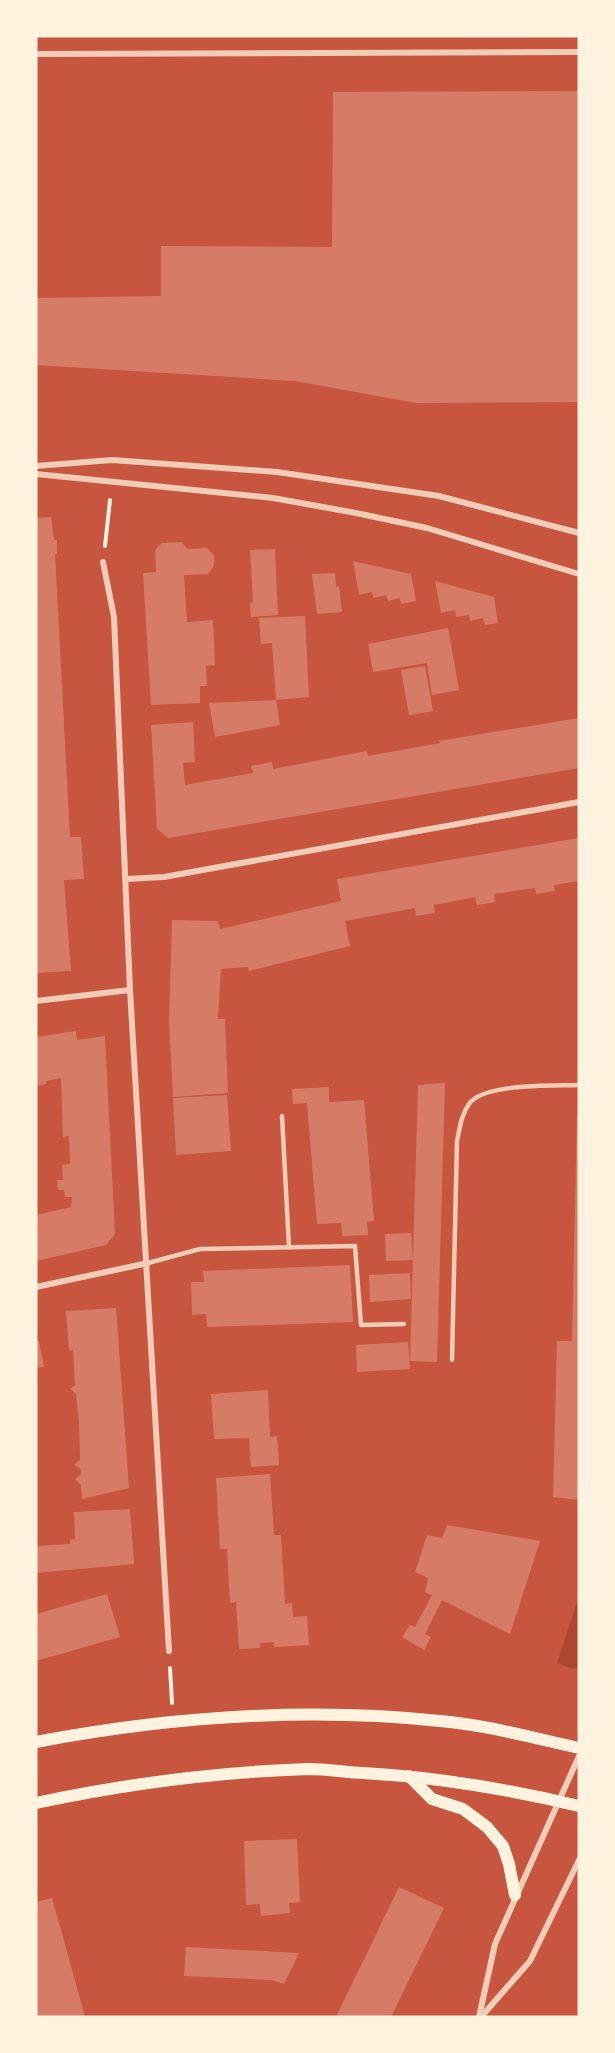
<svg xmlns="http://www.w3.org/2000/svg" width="615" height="2053" font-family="Karla,sans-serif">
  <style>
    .green { fill: #ae4732 }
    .building { fill: #d67c66 }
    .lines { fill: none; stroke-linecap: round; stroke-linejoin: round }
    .path { stroke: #fff3e0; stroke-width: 4 }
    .service { stroke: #f1ccb7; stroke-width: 4.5 }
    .minor { stroke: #f1ccb7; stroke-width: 6 }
    .secondary { stroke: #fff3e0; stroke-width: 12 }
  </style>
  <rect width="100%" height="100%" fill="#c8553d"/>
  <path class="green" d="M 579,1596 L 579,1668 L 572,1669 L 557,1663 Z"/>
  <g class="building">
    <path d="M 579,91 L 579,402 L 416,403 L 295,381 L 36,365 L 36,298 L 161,296 L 161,246 L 332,247 L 333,92 Z"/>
    <path d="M 51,517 L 54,540 L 57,540 L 57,554 L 55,554 L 70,837 L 81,837 L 84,879 L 64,880 L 71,971 L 36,973 L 36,518 Z"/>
    <path d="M 181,542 L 188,549 L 207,548 L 214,555 L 214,566 L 208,574 L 184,575 L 187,622 L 213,620 L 215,665 L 206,666 L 207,686 L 200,686 L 200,703 L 151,705 L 143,573 L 156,572 L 155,550 L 162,543 Z"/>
    <path d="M 275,549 L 278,615 L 251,617 L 250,603 L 253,602 L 250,550 Z"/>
    <path d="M 353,561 L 411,574 L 416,601 L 401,604 L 400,598 L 388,601 L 386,595 L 373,598 L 372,592 L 359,595 Z"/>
    <path d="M 335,573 L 336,587 L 339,586 L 342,612 L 317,614 L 312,574 Z"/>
    <path d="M 435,581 L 494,597 L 498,623 L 485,625 L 483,618 L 470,621 L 469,615 L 456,617 L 455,610 L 441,613 Z"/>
    <path d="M 305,616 L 309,697 L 276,700 L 272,643 L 261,644 L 259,618 Z"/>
    <path d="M 448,628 L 459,690 L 432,695 L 427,663 L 373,672 L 368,644 Z"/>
    <path d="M 425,666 L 433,711 L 409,715 L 401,670 Z"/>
    <path d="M 276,700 L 280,725 L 215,737 L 209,703 Z"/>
    <path d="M 579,718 L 579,768 L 168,838 L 157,829 L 151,725 L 193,722 L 195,762 L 183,763 L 185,785 L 253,773 L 251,766 L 272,762 L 273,769 L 367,751 L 368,756 L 440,743 L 439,741 Z"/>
    <path d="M 579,838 L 579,881 L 554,885 L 555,891 L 536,894 L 535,888 L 494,894 L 495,902 L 477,905 L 475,897 L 445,903 L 434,905 L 435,913 L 416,916 L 415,908 L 345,921 L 350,946 L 249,971 L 248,967 L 221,969 L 218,1019 L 225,1019 L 228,1093 L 173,1097 L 169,1022 L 172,920 L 218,921 L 220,929 L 341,901 L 337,879 Z"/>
    <path d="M 76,1031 L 77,1040 L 105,1036 L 115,1234 L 106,1245 L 36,1261 L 36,1215 L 71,1207 L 72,1197 L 65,1197 L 64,1190 L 58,1190 L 57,1180 L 63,1180 L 62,1165 L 70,1164 L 69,1136 L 63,1137 L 61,1078 L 46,1081 L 46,1084 L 36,1086 L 36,1037 Z"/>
    <path d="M 445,1083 L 437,1362 L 410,1361 L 418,1085 Z"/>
    <path d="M 329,1087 L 329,1102 L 364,1100 L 374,1221 L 367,1222 L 368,1235 L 342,1236 L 341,1223 L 317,1224 L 307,1103 L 293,1104 L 292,1089 Z"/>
    <path d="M 227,1095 L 231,1151 L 176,1155 L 173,1098 Z"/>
    <path d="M 577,1114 L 579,1114 L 579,1500 L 553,1497 L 557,1341 L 572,1341 Z"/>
    <path d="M 411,1233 L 413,1260 L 386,1261 L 385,1234 Z"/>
    <path d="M 350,1265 L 353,1322 L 207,1327 L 206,1314 L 192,1315 L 191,1282 L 204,1282 L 203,1271 Z"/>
    <path d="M 410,1273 L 411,1299 L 370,1302 L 369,1275 Z"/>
    <path d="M 116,1308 L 129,1488 L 82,1499 L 81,1485 L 75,1479 L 81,1474 L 81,1469 L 74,1465 L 80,1460 L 79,1422 L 76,1394 L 70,1389 L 75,1385 L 73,1350 L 69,1351 L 66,1311 Z"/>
    <path d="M 39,1341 L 44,1367 L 36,1368 L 36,1342 Z"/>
    <path d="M 408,1342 L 410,1369 L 357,1372 L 356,1345 Z"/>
    <path d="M 268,1390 L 270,1437 L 277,1436 L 279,1465 L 251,1467 L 249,1438 L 214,1439 L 211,1394 Z"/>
    <path d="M 270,1474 L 274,1535 L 281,1535 L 285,1604 L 292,1603 L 293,1617 L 307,1616 L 309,1645 L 274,1647 L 274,1642 L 260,1643 L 260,1648 L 239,1649 L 236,1602 L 230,1603 L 227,1549 L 220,1549 L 216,1478 Z"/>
    <path d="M 130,1509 L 134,1564 L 36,1573 L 36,1546 L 70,1544 L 70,1540 L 75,1539 L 74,1512 Z"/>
    <path d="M 447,1525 L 540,1541 L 510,1634 L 442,1600 L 425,1634 L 431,1637 L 424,1650 L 402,1637 L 410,1625 L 415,1627 L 432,1595 L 425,1592 L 428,1578 L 415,1572 L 427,1535 L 442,1538 Z"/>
    <path d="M 107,1594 L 120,1637 L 36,1661 L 36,1614 Z"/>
    <path d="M 297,1839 L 300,1902 L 289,1903 L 290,1913 L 261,1916 L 260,1904 L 246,1905 L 244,1841 Z"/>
    <path d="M 399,1887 L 444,1908 L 391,2017 L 336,2017 Z"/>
    <path d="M 52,1898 L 71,1966 L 85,2017 L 36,2017 L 36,1902 Z"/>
    <path d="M 186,1947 L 299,1953 L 284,1984 L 272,1980 L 184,1976 Z"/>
  </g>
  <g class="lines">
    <g class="path">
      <path d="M 105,546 L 110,500"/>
      <path d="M 170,1668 L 172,1703"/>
    </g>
    <g class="service">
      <path d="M 282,1116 L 289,1247"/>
      <path d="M 148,1263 L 200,1249 L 355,1246 L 361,1325 L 404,1324"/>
      <path d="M 452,1360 L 457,1141 C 460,1128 461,1115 469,1104 C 483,1083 554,1086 579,1085"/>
    </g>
    <g class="minor">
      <path d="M 36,54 L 579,52"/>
      <path d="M 36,466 L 112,460 L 277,472 L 439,496 L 579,533"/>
      <path d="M 36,474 L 273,498 L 356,513 L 427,528 L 579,574"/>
      <path d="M 103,562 L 114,617 L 130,990 L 169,1651"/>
      <path d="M 126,879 L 164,877 L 579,802"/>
      <path d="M 36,1001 L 130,990"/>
      <path d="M 36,1287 L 148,1263"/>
      <path d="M 479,2017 L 495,1944 L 579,1756"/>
      <path d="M 481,2017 L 530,1961 L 579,1860"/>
    </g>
    <g class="secondary">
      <path d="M 36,1742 C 168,1717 306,1707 440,1721 C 487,1725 533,1738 579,1748"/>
      <path d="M 409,1776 L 432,1799 L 463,1809 L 487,1827 L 503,1846 L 509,1864 L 515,1895"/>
      <path d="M 36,1803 C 125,1784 217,1772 308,1769 C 326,1769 345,1772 363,1773 C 435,1777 508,1789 579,1806"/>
    </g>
  </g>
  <rect width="615" height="2053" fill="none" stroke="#fff3e0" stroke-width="75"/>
</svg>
